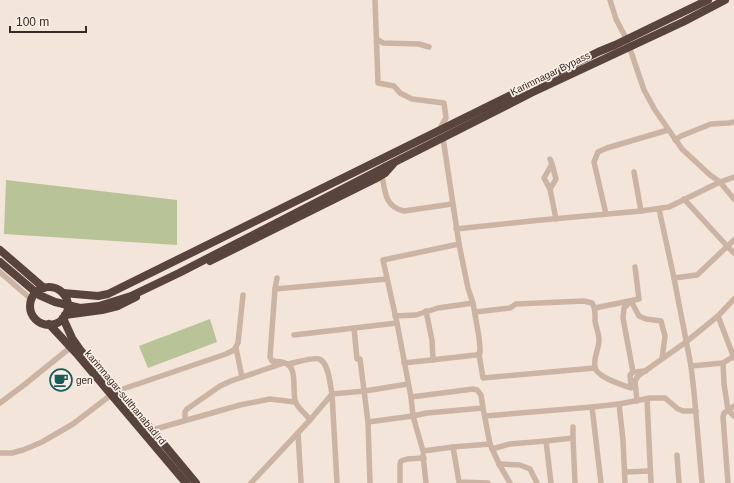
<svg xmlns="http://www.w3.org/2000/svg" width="734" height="483" font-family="Arial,sans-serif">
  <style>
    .green { fill: #b8c398 }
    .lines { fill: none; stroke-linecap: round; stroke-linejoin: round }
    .minor { stroke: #ccb4a4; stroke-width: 5.5 }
    .highway { stroke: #58433d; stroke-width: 8 }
    .highway-bridge { stroke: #58433d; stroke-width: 8 }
    .labels { text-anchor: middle; stroke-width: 3.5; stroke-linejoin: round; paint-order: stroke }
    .street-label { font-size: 10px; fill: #372a26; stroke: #faefe6 }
    .poi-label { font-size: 10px; fill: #372a26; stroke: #faefe6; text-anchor: start }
  </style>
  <rect width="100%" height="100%" fill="#f3e5d9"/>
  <g class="green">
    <path d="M 6,180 L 177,200 L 177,245 L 4,234 Z"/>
    <path d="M 210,319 L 217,342 L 148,368 L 139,346 Z"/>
  </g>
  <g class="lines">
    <g class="minor">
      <path d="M 375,0 L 378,83 L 394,86 L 400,93 L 412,99 L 444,103 L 446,118 L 439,130"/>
      <path d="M 610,0 L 616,19 L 627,40 L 644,90 L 655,110 L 682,149 L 710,175 L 720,182 L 734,199"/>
      <path d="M 377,39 L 383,43 L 419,44 L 429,47"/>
      <path d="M 443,138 L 459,244 L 383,260 L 397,323 L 411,397 L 413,416 L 423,451 L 453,447"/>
      <path d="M 675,140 L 681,136 L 711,124 L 729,123 L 734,122"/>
      <path d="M 550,159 L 552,164 L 544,178 L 550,189 L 556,179 L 552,164"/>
      <path d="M 634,172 L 641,211 L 669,207 L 720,182 L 734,177"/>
      <path d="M 382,175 C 385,192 385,207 404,211 L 452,204"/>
      <path d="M 550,189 L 556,219"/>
      <path d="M 684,199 L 727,246 L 734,253"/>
      <path d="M 659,209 L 674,278 L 691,366 L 694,392 L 702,483"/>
      <path d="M 606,214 L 594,162 L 598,152 L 607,148 L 668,130"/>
      <path d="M 456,229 L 541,220 L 641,211"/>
      <path d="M 0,272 L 32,300"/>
      <path d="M 277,278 L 275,289 L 270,357 L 272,361 C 276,362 281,361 285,363 C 299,367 291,394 296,403 C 299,409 306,414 310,420"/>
      <path d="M 674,278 L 697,275 L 734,240"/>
      <path d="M 275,289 L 387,279"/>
      <path d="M 595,308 L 639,299 L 635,267"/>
      <path d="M 426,311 L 432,340 L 433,360"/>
      <path d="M 475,312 L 510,308 L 516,304 L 584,301 L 592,303 C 596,309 595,315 595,321 C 596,327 599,334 599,340 C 599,349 593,358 595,367 C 596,377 623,385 631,388 L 630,375 L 633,372 L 646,371"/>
      <path d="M 395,316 L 416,315 L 438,308 L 473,303"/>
      <path d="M 718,316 L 734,358"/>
      <path d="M 354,328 L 357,359"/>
      <path d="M 294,335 L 397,323"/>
      <path d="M 236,348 L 242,377"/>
      <path d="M 479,354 L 483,378 L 595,368"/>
      <path d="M 360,359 L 368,422"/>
      <path d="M 404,363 L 476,355 L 480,353 L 480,348 L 479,337 L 473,303 L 468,288 L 459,244"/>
      <path d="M 723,363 L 724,384 L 728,410 L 734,416"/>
      <path d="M 288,364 C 295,363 313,357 319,359 C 329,362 330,385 332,394 L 365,391 L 408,384"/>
      <path d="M 691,366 L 723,363 L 734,356"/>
      <path d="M 633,372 L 623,318 L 624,308 L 631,301 L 639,316 L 646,319 L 661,321 L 665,336 L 662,359"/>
      <path d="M 117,391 L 226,354 L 234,350 L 238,343 L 243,295"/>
      <path d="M 411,397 L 473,389 L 477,390 L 481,395 L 483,408"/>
      <path d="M 647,399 L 651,483"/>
      <path d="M 637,401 L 635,381 L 638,376 L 686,342 L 718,316 L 734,299"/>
      <path d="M 0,403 L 24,385 L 71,347"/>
      <path d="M 619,404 L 623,440 L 625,483"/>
      <path d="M 592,407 L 601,483"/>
      <path d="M 485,416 L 592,407 L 619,404 L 650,398 L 665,398 L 678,409 L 683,411 L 696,411"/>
      <path d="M 185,420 L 185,412 L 187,409 L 220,386 L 231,381 L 281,364"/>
      <path d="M 573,427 L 573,438 L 575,483"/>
      <path d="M 152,430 L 240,405 L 270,399 L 295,402"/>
      <path d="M 298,433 L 301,483"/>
      <path d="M 546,441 L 551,483"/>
      <path d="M 492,449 L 510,444 L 546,441 L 573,438"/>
      <path d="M 0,453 L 12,453 L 23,450 L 42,442 L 73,424 L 111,395"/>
      <path d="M 423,455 L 426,483"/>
      <path d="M 677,455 L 679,483"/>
      <path d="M 499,464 L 520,465 L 530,469 L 537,483"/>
      <path d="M 625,472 L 650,471"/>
      <path d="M 251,483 L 310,420 L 332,394 L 337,483"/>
      <path d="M 370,483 L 368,422 L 413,416 L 427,413 L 483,408 L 490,444 L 499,464 L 510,483"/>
      <path d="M 400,483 L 400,464 L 401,461 L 407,459 L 424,458"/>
      <path d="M 488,483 L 459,482 L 453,447 L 490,444"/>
      <path d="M 728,483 L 723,417 L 724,413 L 734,406"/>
    </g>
    <g class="highway">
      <path d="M 385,167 L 531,93 L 683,22 L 725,0"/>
      <path d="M 0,250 L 44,288"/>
      <path d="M 210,261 L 375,179 L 385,173 L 393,164"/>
      <circle cx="49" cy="306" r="19"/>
      <path d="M 63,293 L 98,296 L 108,294 L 598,52 L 615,45 L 708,0"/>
      <path d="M 65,315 L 102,310 L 118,306 L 136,297"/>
      <path d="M 63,318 L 72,338 L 81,351 L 152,430 L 196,483"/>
      <path d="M 49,324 L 76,353 L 186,483"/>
    </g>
    <path class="highway-bridge" d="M 0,262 L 39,295 L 55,302 L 80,308 L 99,306 L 131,296 L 179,273 L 385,167"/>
  </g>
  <defs>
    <g id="cafe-ring" transform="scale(1.15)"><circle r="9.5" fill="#faefe6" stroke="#195b5b" stroke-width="1.5"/><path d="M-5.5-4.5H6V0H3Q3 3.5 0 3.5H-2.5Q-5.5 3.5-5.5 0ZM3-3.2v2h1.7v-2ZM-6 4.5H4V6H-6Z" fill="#195b5b"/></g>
  </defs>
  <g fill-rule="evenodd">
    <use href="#cafe-ring" x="61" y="380"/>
  </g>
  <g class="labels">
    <g class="street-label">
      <text transform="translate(550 73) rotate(-26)" y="4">Karimnagar Bypass</text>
      <text transform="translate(126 397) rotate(50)" y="4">karimnagar-sulthanabad rd</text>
    </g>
    <g class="poi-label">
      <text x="76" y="384">gen</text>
    </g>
  </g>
  <path d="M10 26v6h76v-6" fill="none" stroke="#372a26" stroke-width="2"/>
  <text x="16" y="26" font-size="12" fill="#372a26" stroke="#faefe6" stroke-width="3" paint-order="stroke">100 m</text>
</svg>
